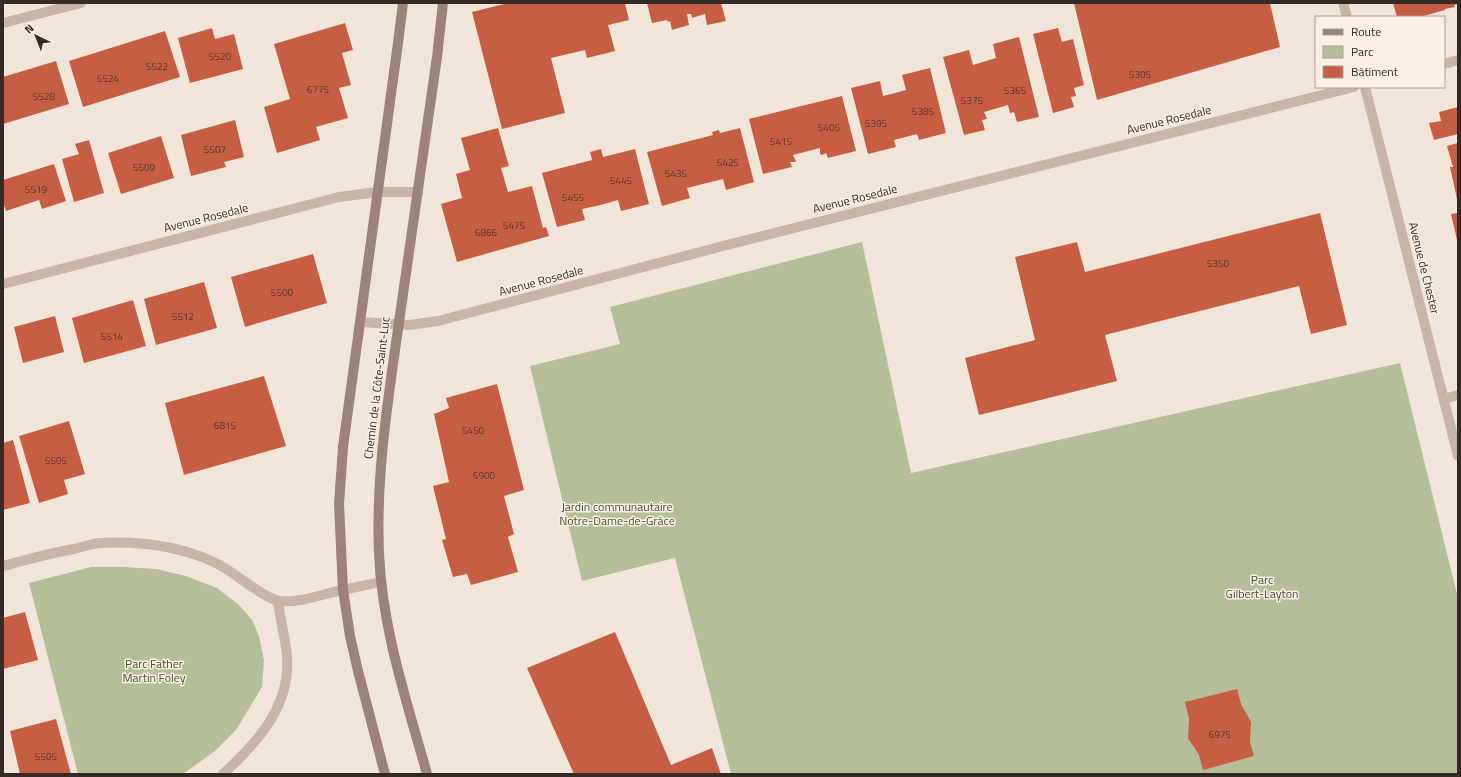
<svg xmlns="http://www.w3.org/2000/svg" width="1461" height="777" font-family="'Titillium Web',sans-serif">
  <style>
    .green { fill: #b4bf99 }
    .building { fill: #c55e43 }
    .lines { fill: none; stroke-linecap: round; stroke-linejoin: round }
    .minor { stroke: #c9b4a5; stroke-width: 10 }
    .secondary { stroke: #9c8377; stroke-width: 10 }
    .labels { text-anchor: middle; stroke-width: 3; stroke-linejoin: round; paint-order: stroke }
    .number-label { font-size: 10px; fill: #58372d }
    .street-label { font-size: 12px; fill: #342a26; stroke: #f9efe5 }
    .park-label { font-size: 12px; fill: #45522a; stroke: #f9efe5 }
  </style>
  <rect width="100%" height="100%" fill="#f1e5d9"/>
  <g class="green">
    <path d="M 862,242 L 911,473 L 1400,363 L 1458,598 L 1458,774 L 731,774 L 675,558 L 582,581 L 530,366 L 620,344 L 610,307 Z"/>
    <path d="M 91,567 L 124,567 L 156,569 L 186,576 L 217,588 L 239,605 L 252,620 L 259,636 L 264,660 L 262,687 L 236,730 L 215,751 L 183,774 L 78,774 L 29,583 Z"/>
  </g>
  <g class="building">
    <path d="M 508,3 L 625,3 L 629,20 L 608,25 L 615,51 L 587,58 L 585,50 L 551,58 L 565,113 L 502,129 L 472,12 Z"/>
    <path d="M 647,3 L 721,3 L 726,21 L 707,25 L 705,14 L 692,18 L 691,14 L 687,14 L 689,25 L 672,30 L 670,21 L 668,22 L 667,20 L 652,23 Z"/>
    <path d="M 1074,3 L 1270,3 L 1280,47 L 1097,100 Z"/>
    <path d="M 1393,3 L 1458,3 L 1458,4 L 1454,5 L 1455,7 L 1445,9 L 1445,10 L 1420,17 L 1397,17 Z"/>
    <path d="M 345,23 L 353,50 L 342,53 L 351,85 L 339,88 L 348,118 L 316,127 L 320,140 L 277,153 L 264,107 L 290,99 L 274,44 Z"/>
    <path d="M 212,28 L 215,39 L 234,34 L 243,69 L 190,83 L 178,38 Z"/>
    <path d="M 1058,28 L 1062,42 L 1073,39 L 1084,85 L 1074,88 L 1076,96 L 1071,97 L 1074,107 L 1053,113 L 1033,34 Z"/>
    <path d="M 165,31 L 180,77 L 83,107 L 69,61 Z"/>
    <path d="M 1019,37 L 1039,117 L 1017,122 L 1014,112 L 1010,113 L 1008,105 L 984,112 L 987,119 L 982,120 L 985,130 L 964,135 L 943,57 L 969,50 L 973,65 L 996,58 L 993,44 Z"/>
    <path d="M 56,61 L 69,104 L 3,124 L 3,77 Z"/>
    <path d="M 930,68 L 946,133 L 919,140 L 917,134 L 894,140 L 896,147 L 868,154 L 851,88 L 880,81 L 883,96 L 895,93 L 906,90 L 902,75 Z"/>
    <path d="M 842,96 L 856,151 L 828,158 L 826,153 L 822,155 L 820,154 L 820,148 L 793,155 L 796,161 L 795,162 L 790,162 L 792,167 L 763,174 L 749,119 Z"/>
    <path d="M 1458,107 L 1458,134 L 1434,140 L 1429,123 L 1441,121 L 1439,112 Z"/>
    <path d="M 235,120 L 244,157 L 224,162 L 226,167 L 191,176 L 181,135 Z"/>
    <path d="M 498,128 L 509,166 L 501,168 L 508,192 L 532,186 L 543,228 L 546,227 L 549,236 L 457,262 L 441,204 L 462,198 L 456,174 L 470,170 L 461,138 Z"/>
    <path d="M 740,128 L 754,182 L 726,190 L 723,179 L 687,188 L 690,198 L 662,206 L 647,152 L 713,135 L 712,132 L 719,130 L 720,133 Z"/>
    <path d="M 161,136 L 174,178 L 121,194 L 108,153 Z"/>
    <path d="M 89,140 L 104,193 L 74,202 L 62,159 L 79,154 L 75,144 Z"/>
    <path d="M 1458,143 L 1458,199 L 1457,199 L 1450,167 L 1453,167 L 1447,146 Z"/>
    <path d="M 601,149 L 603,157 L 635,149 L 649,204 L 621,211 L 618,200 L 601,205 L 582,209 L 585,220 L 557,227 L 542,173 L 592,160 L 590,152 Z"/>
    <path d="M 54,164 L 66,201 L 42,209 L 39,200 L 6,211 L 3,202 L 3,180 Z"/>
    <path d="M 1320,213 L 1347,325 L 1311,334 L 1299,286 L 1105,335 L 1117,381 L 979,415 L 965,358 L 1035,340 L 1015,257 L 1077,242 L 1085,272 Z"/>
    <path d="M 1458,213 L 1458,240 L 1457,240 L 1451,214 Z"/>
    <path d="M 313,254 L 327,303 L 245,327 L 231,277 Z"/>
    <path d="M 204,282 L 217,328 L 156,345 L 144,299 Z"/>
    <path d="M 133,300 L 146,346 L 84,363 L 72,318 Z"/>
    <path d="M 55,316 L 64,352 L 23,363 L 14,327 Z"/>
    <path d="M 264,376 L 286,446 L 184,475 L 165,403 Z"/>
    <path d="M 497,384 L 524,490 L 504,496 L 514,534 L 508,537 L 518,572 L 471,585 L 467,574 L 453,577 L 442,540 L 446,539 L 433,486 L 449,482 L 434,414 L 449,408 L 446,398 Z"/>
    <path d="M 69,421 L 85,474 L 64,480 L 68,494 L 39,503 L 19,436 Z"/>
    <path d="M 13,440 L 30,503 L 3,510 L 3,443 Z"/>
    <path d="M 25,612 L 38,660 L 3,669 L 3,618 Z"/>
    <path d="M 615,632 L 671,765 L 712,748 L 721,774 L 574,774 L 527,668 Z"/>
    <path d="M 1237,689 L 1241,704 L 1251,722 L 1250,742 L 1254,756 L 1203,770 L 1199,755 L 1188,738 L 1189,719 L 1185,702 Z"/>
    <path d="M 56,719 L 71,774 L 20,774 L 10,731 Z"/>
  </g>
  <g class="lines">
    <g class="minor">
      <path d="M 1343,3 L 1347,17"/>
      <path d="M 3,23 L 81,3"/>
      <path d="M 1444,64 L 1458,60"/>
      <path d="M 1365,87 L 1458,456"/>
      <path d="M 3,284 L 339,197 L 377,192 L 418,192"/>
      <path d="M 361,322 L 410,325 L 438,321 L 723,246 L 1354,87"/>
      <path d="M 1444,399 L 1458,395"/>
      <path d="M 3,566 C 26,560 50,553 74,549 C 82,547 91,544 100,543 C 140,541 180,546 216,563 C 233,571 264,599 280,601 C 301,603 322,594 343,590 C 355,587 368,585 381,582"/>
      <path d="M 223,774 C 258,742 291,706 287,655 C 285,637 280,619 278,601"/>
    </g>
    <g class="secondary">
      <path d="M 385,774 L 358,671 L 350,636 L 343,590 L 339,504 L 343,447 L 398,43 L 403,3"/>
      <path d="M 427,774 C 407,702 382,629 379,553 C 376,482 386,413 396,343 C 409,247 424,152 437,57 L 443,3"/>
    </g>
  </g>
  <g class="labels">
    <g class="number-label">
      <text x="220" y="60">5520</text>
      <text x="157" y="70">5522</text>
      <text x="1140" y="78">5305</text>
      <text x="108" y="82">5524</text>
      <text x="318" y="93">6775</text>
      <text x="1015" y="94">5365</text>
      <text x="44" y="100">5528</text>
      <text x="972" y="104">5375</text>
      <text x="923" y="115">5385</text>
      <text x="876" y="127">5395</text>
      <text x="829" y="131">5405</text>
      <text x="781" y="145">5415</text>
      <text x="215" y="153">5507</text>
      <text x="728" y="166">5425</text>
      <text x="144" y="171">5509</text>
      <text x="676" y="177">5435</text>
      <text x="621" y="184">5445</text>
      <text x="36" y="193">5519</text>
      <text x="573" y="201">5455</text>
      <text x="514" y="229">5475</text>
      <text x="486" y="236">6866</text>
      <text x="1218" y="267">5350</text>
      <text x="282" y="296">5500</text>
      <text x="183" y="320">5512</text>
      <text x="112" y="340">5514</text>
      <text x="225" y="429">6815</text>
      <text x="473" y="434">5450</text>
      <text x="56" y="464">5505</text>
      <text x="484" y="479">6900</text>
      <text x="1220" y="738">6975</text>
      <text x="46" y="760">5505</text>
    </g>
    <g class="street-label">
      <text transform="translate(1169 120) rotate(-14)" y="4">Avenue Rosedale</text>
      <text transform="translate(855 199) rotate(-14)" y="4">Avenue Rosedale</text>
      <text transform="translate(206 218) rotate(-14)" y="4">Avenue Rosedale</text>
      <text transform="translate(1424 268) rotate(76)" y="4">Avenue de Chester</text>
      <text transform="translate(541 281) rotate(-15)" y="4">Avenue Rosedale</text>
      <text transform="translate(377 388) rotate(-83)" y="4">Chemin de la Côte-Saint-Luc</text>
    </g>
    <g class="park-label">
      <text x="617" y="511">Jardin communautaire<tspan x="617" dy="14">Notre-Dame-de-Grâce</tspan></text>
      <text x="1262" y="584">Parc<tspan x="1262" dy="14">Gilbert-Layton</tspan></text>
      <text x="154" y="668">Parc Father<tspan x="154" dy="14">Martin Foley</tspan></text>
    </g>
  </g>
  <rect width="1461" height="777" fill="none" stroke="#342a26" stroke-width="8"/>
  <rect x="1315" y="16" width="130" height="72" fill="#f9efe5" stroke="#aaa099"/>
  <rect x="1323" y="29" width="20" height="6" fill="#9c8377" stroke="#aaa099"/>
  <text x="1351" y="36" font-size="12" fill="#342a26">Route</text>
  <rect x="1323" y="46" width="20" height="12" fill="#b4bf99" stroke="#aaa099"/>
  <text x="1351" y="56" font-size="12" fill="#342a26">Parc</text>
  <rect x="1323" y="66" width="20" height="12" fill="#c55e43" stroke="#aaa099"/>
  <text x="1351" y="76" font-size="12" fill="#342a26">Bâtiment</text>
  <g transform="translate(36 36) rotate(317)" stroke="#f9efe5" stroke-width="3" paint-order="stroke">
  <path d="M0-3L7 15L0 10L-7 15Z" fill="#342a26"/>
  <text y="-6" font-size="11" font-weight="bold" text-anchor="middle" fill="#342a26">N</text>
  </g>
</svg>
